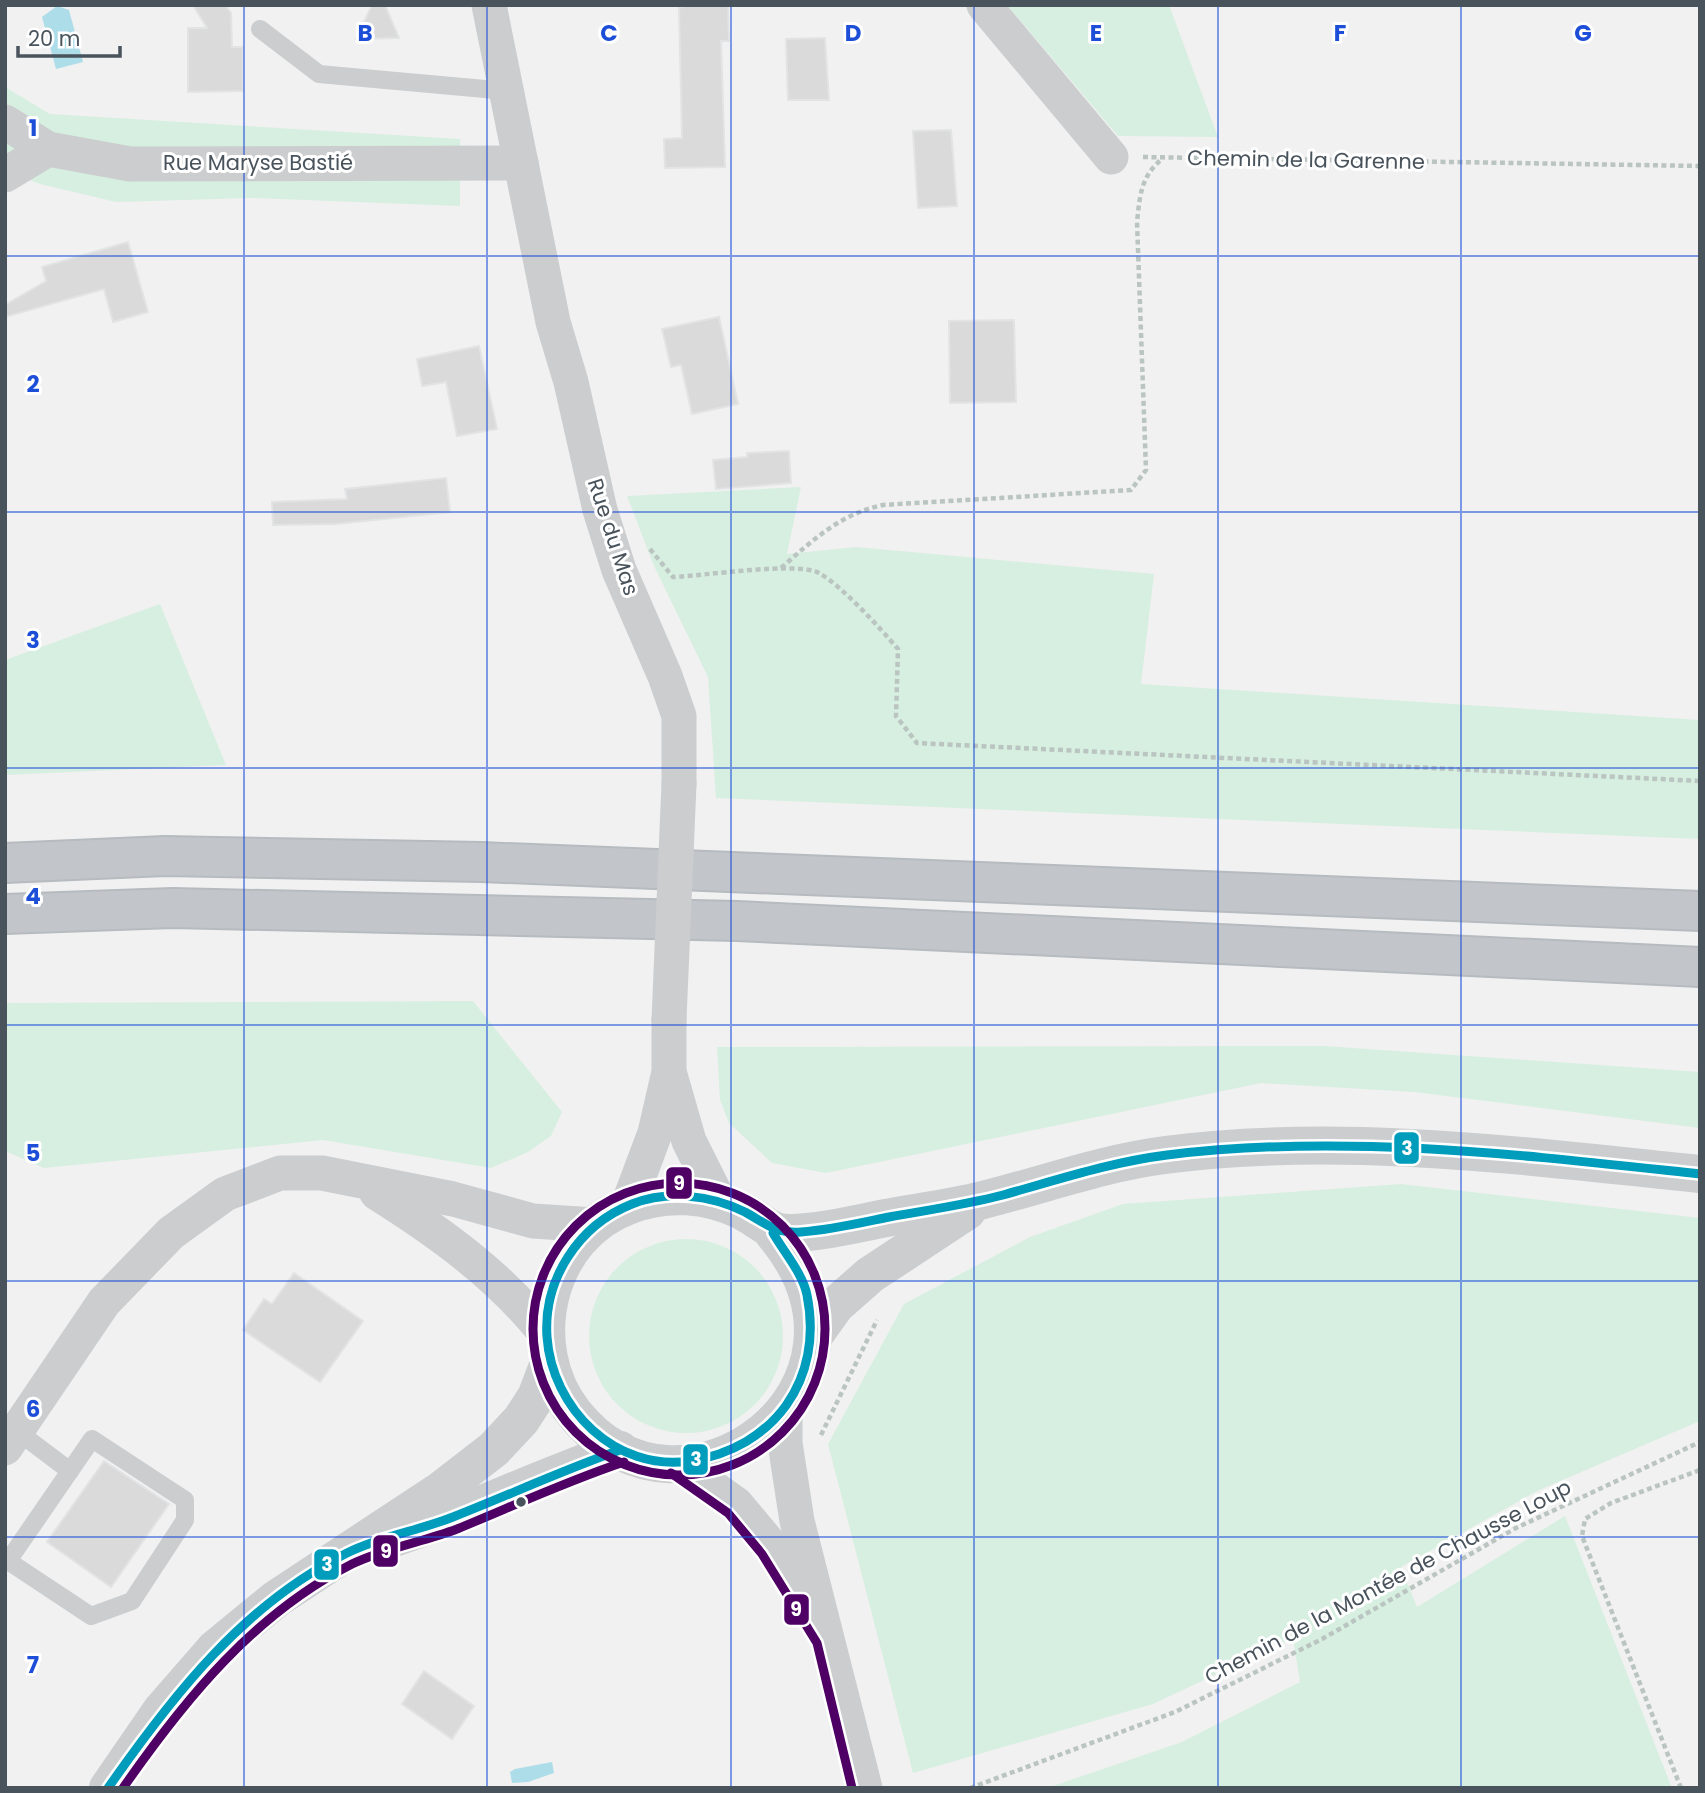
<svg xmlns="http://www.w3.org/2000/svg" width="1705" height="1793" font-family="Poppins,sans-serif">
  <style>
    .green { fill: #d7efe0 }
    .water { fill: #aeddea }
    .building { fill: #dadadb; stroke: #e2e3e4; stroke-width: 2 }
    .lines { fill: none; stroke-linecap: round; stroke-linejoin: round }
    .trunk-casing { stroke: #b6bbc0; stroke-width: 42 }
    .path { stroke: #bac4c1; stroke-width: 4.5; stroke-dasharray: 5 3.5; stroke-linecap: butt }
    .service { stroke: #cbcdcf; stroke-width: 18 }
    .minor { stroke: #cbcdcf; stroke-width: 35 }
    .tertiary { stroke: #cbcdcf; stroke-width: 38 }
    .trunk { stroke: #c2c6ca; stroke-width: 38 }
    .minor-bridge { stroke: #cbcdcf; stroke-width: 35 }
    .bus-1-casing { stroke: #fff; stroke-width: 14 }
    .bus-2-casing { stroke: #fff; stroke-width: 14 }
    .bus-1 { stroke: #009cbb; stroke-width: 9 }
    .bus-2 { stroke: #4f0064; stroke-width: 9 }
    .grid { fill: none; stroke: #1d4ed8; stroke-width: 2; stroke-opacity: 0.55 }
    .bus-dot { fill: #49535c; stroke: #fff; stroke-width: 2.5 }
    .labels { text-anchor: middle; stroke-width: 6; stroke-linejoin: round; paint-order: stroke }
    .street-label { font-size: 21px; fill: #49535c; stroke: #fff }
    .grid-label { font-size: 23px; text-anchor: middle; font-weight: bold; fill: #1d4ed8; stroke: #fff; stroke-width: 6; stroke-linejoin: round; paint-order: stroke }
    .line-badge { stroke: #fff; stroke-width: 2.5 }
    .badge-label { font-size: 19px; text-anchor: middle; font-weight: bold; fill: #fff }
  </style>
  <rect width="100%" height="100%" fill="#f1f1f1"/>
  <g class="green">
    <path d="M 1007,5 L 1169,5 L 1218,137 L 1118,136 Z"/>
    <path d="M 5,87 L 50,114 L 460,139 L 460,206 L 251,198 L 116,202 L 40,184 L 5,171 Z"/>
    <path d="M 801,487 L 787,554 L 856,547 L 1154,574 L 1141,684 L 1700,720 L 1700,839 L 716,798 L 708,677 L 654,566 L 627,496 Z"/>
    <path d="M 160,604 L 226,765 L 5,775 L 5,660 Z"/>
    <path d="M 473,1001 L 562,1112 L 551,1136 L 528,1152 L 491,1168 L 323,1140 L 44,1168 L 5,1151 L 5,1003 Z"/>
    <path d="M 1324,1046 L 1700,1072 L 1700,1128 L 1414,1092 L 1261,1083 L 826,1173 L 772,1163 L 729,1123 L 720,1100 L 717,1047 Z"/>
    <path d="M 1401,1184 L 1700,1218 L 1700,1421 L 1537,1491 L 1401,1567 L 1417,1607 L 1565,1516 L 1672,1788 L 1047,1788 L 1182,1742 L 1300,1682 L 1293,1638 L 1153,1704 L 913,1773 L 828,1444 L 904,1304 L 1030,1237 L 1123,1204 Z"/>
    <circle cx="686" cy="1336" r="97"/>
  </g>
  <g class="water">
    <path d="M 57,6 L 69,10 L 83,62 L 56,69 L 42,17 Z"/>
    <path d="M 552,1762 L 554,1773 L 528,1782 L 512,1783 L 510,1772 L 515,1769 Z"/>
  </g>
  <g class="building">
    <path d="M 193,5 L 225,5 L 231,13 L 232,47 L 243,47 L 243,91 L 188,92 L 188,28 L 207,28 Z"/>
    <path d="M 372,5 L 385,5 L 399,38 L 356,39 Z"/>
    <path d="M 687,5 L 728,5 L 729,41 L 721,41 L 725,167 L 665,168 L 664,139 L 682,138 L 679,8 Z"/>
    <path d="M 825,38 L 829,100 L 788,100 L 786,39 Z"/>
    <path d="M 951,130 L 957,206 L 918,208 L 913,131 Z"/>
    <path d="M 128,242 L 148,312 L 113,322 L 104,289 L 5,317 L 5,305 L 46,281 L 42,267 Z"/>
    <path d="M 719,317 L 738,404 L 692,414 L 681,365 L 671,367 L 662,329 Z"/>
    <path d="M 1014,320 L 1016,402 L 950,403 L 949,321 Z"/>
    <path d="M 479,346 L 497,429 L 457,436 L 446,382 L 422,386 L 417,359 Z"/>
    <path d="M 789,451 L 791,483 L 716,489 L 713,460 L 747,457 L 747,453 Z"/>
    <path d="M 446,478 L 450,512 L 336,524 L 273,525 L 272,502 L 347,499 L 345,489 Z"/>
    <path d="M 294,1273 L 363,1321 L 320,1382 L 243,1330 L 264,1299 L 272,1304 Z"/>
    <path d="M 104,1461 L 169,1504 L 111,1587 L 47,1542 Z"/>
    <path d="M 424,1671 L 474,1706 L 452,1739 L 402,1704 Z"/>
  </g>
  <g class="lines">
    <g class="trunk-casing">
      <g id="trunk">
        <path d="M 5,863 L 165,856 L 481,862 L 1700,911"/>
        <path d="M 5,914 L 173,908 L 737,921 L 1700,967"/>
      </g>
    </g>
    <g class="path">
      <path d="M 1143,157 L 1700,166"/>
      <path d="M 650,549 L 673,577 C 703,576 799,561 819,573 C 842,586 880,628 898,649 L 896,716 L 917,743 L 1700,781"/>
      <path d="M 781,568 C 813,540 840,514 883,505 L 1131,490 L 1146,470 L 1137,222 C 1140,194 1141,176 1163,158"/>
      <path d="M 821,1435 L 877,1320"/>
      <path d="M 970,1788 L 1175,1712 L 1322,1639 L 1516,1528 L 1700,1442"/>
      <path d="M 1681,1788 L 1582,1536 L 1585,1519 L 1611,1503 L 1700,1470"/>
    </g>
    <g class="service">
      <path d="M 260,29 L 319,74 L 507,91"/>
      <path d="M 17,1431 L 70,1471"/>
      <path d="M 92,1439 L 185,1500 L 185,1520 L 132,1601 L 91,1616 L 8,1561 Z"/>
    </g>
    <g class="minor">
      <path d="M 489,5 L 553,322 L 571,382 L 600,510 L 619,570 L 665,676 L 679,716 L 679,784"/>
      <path d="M 984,5 L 1111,157"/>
      <path d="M 5,122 L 48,149 L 130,164 L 521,163"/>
      <path d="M 5,175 L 48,149"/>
      <path d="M 670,1075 L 689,1141 L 719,1201"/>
      <path d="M 377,1193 C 439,1232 499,1275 545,1333"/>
      <path d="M 628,1205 L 655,1133 L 669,1072 L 669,1020"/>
      <path d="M 785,1413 L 785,1443 L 797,1521 L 865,1788"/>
      <path d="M 5,1448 L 104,1302 L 171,1233 L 225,1194 L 280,1173 L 322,1173 L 453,1199 L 533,1221 L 595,1225"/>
      <path d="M 678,1463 L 736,1504 L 772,1547 L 812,1611"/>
    </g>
    <g class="tertiary">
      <path d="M 773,1233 C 903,1386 683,1550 574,1413 C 521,1346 546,1235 630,1205 C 667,1191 707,1194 742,1211 C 773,1227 766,1236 807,1232 C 833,1230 860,1223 886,1218 C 918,1212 951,1208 983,1200 C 1043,1185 1103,1163 1165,1155 C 1340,1132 1525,1156 1700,1174"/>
      <path d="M 813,1337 L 836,1305 L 870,1275 L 967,1211"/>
      <path d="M 391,1539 C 469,1513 542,1476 620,1450"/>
      <path d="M 108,1788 L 161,1711 L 215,1649 L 276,1599 L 441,1490 L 494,1449 L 521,1420 L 536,1397 L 549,1363"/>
    </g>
    <use href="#trunk" class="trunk"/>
    <path class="minor-bridge" d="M 669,1020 L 679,784"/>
    <g class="bus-1-casing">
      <g id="bus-1">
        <path d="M 773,1233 C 784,1252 803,1274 807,1295 C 824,1380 774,1448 690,1461 C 615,1472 552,1408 547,1337 C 543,1279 579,1225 632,1204 C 668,1190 711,1195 745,1212 C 765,1223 776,1234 801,1232 C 831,1230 860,1223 889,1217 C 927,1210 965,1205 1003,1195 C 1057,1180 1111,1162 1167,1155 C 1344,1133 1523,1155 1700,1174"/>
        <path d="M 108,1788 C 173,1695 244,1604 347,1553 C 381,1536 418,1531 453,1517 C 509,1495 563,1470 620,1450"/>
      </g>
    </g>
    <g class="bus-2-casing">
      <g id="bus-2">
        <circle cx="679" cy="1329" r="146"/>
        <path d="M 671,1473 L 728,1513 L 762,1554 L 817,1643 L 852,1788"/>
        <path d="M 123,1788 C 185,1699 254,1614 352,1564 C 385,1548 423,1542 457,1529 C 513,1506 567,1481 624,1462"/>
      </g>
    </g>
    <use href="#bus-1" class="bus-1"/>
    <use href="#bus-2" class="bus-2"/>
  </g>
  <path class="grid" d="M 244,5 L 244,1788M 487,5 L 487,1788M 731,5 L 731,1788M 974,5 L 974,1788M 1218,5 L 1218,1788M 1461,5 L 1461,1788M 5,256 L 1700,256M 5,512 L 1700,512M 5,768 L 1700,768M 5,1025 L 1700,1025M 5,1281 L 1700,1281M 5,1537 L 1700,1537"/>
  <circle class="bus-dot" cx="521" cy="1502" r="6"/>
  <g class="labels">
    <g class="street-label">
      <text transform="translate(1306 160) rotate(1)" y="7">Chemin de la Garenne</text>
      <text x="258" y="170">Rue Maryse Bastié</text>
      <text transform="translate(613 537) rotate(72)" y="7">Rue du Mas</text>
      <text transform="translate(1388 1582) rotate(-28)" y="7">Chemin de la Montée de Chausse Loup</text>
    </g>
  </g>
  <g class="grid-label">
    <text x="365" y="41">B</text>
    <text x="609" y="41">C</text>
    <text x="853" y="41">D</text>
    <text x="1096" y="41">E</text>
    <text x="1340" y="41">F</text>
    <text x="1583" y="41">G</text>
    <text x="33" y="136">1</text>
    <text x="33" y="392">2</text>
    <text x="33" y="648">3</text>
    <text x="33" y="904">4</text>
    <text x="33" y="1161">5</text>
    <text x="33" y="1417">6</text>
    <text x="33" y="1673">7</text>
  </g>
  <g class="line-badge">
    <rect x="1393" y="1131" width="27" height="34" rx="7" fill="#009cbb"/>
    <rect x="665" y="1166" width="28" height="34" rx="7" fill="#4f0064"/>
    <rect x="682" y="1443" width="27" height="33" rx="7" fill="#009cbb"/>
    <rect x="372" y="1534" width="27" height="34" rx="7" fill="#4f0064"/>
    <rect x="313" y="1548" width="27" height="33" rx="7" fill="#009cbb"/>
    <rect x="783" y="1593" width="27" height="33" rx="7" fill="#4f0064"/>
  </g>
  <g class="badge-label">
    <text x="1407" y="1155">3</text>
    <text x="679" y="1190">9</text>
    <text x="696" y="1466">3</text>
    <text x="386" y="1558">9</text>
    <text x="327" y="1571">3</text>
    <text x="796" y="1616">9</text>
  </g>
  <rect width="1705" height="1793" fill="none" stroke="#49535c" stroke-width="14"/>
  <path d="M18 46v10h102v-10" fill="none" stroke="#49535c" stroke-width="3.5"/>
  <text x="28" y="46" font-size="21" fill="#49535c" stroke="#ffffff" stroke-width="5" paint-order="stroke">20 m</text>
</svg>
